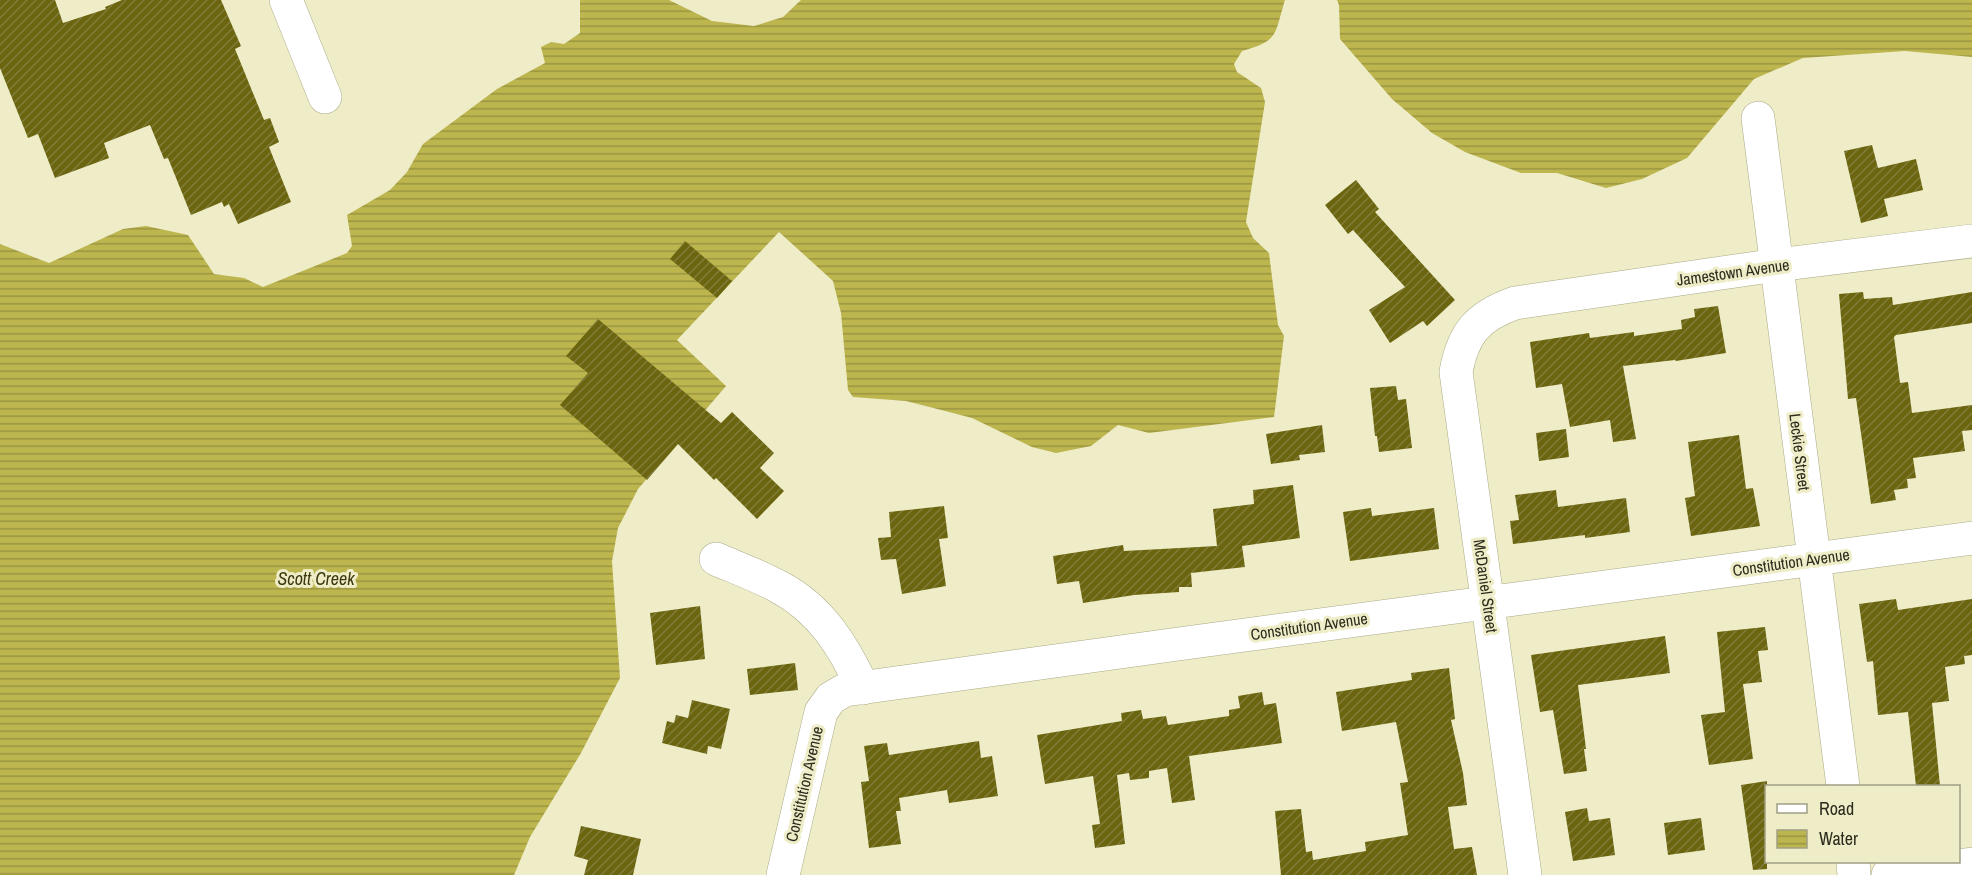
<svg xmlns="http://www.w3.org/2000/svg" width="1972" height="875" font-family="'Archivo Narrow',sans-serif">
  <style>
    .water { fill: url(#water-rules) }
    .building { fill: url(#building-hatch) }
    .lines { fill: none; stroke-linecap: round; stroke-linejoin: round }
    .minor-casing { stroke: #abaa87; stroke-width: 34 }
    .minor { stroke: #fff; stroke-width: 33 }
    .labels { text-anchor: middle; stroke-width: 6; stroke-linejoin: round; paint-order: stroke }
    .street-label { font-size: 16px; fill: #2c2b1d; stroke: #eeedc8 }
    .water-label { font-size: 18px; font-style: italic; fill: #3c390d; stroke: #eeedc8 }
  </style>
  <defs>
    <pattern id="water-rules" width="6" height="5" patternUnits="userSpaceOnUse" patternTransform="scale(1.5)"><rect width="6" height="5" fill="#bdb64f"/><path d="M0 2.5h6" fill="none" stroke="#9a9441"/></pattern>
    <pattern id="building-hatch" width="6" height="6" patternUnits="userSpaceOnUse" patternTransform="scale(1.5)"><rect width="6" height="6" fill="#6b650f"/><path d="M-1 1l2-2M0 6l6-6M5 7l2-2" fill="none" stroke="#807c3a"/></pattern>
  </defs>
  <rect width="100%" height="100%" fill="#eeedc8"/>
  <g class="water">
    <path d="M 580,0 L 669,0 L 712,21 L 754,26 L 783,17 L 801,0 L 1285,0 C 1274,35 1280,40 1242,51 L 1234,64 L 1237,72 L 1261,88 L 1265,102 L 1246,222 L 1253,238 L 1269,253 L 1278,325 L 1284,336 L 1274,417 L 1149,433 L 1118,425 L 1091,446 L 1056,453 L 1032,447 L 972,418 L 949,412 L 906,401 L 853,397 L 848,390 L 841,313 L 833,281 L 779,232 L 677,340 L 726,386 L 638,489 L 618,528 L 612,561 L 620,678 L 581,753 L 530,837 L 514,875 L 0,875 L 0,244 L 49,263 L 123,229 L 146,226 L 188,235 L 214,274 L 244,278 L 263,287 L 347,253 L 352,246 L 347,215 L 390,190 L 407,172 L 423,144 L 497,89 L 545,63 L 541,47 L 551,42 L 564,44 L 580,33 Z"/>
    <path d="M 1337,0 L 1972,0 L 1972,57 L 1905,51 L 1803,58 L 1754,79 L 1687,158 L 1642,179 L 1606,188 L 1557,173 L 1521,173 L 1465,152 L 1432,133 L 1392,99 L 1340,39 L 1339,5 Z"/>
  </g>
  <g class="building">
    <path d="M 0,0 L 55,0 L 63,23 L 106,9 L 105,7 L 122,0 L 221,0 L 241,46 L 235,49 L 264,120 L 270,118 L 279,142 L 269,147 L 291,202 L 238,224 L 229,204 L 224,207 L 222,202 L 191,215 L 168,158 L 164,159 L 150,125 L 104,143 L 109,158 L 55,178 L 38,134 L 28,138 L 0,68 Z"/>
    <path d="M 1872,145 L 1878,168 L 1916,159 L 1923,190 L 1884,199 L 1888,216 L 1861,223 L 1844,151 Z"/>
    <path d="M 1356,180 L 1379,209 L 1375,212 L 1455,300 L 1427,326 L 1423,321 L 1390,343 L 1369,310 L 1405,287 L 1353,230 L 1348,234 L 1325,205 Z"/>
    <path d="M 685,241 L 732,281 L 717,298 L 670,259 Z"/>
    <path d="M 1863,292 L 1864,299 L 1892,297 L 1893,305 L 1972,292 L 1972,323 L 1896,335 L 1894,337 L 1900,383 L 1908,382 L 1912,413 L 1972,405 L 1972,430 L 1962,431 L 1965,451 L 1913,458 L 1916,478 L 1907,479 L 1908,488 L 1894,490 L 1896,500 L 1871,504 L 1856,398 L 1848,399 L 1839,294 Z"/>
    <path d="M 1718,306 L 1726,353 L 1676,361 L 1675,360 L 1623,366 L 1636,439 L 1613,442 L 1610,420 L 1570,427 L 1562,384 L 1536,388 L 1530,342 L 1589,333 L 1590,338 L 1634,332 L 1634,336 L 1682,329 L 1681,320 L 1695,317 L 1694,309 Z"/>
    <path d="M 598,319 L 721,423 L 732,412 L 774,453 L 760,468 L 784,491 L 757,519 L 716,478 L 714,480 L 678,444 L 647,480 L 560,405 L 588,373 L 566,356 Z"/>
    <path d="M 1396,386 L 1398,400 L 1406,399 L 1412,448 L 1379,452 L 1377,436 L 1375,436 L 1370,388 Z"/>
    <path d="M 1322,425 L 1325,452 L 1299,455 L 1300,460 L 1271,464 L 1266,434 Z"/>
    <path d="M 1566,429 L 1569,457 L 1539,461 L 1536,433 Z"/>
    <path d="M 1739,435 L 1746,489 L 1753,488 L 1760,526 L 1691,536 L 1685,498 L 1695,496 L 1688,442 Z"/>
    <path d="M 1293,485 L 1300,538 L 1242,546 L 1245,567 L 1191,573 L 1192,587 L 1179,587 L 1179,592 L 1134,595 L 1083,603 L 1079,581 L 1057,584 L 1053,556 L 1123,545 L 1124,551 L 1217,546 L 1213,509 L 1254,504 L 1253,490 Z"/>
    <path d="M 1556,490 L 1558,507 L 1626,498 L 1630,532 L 1585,538 L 1585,535 L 1513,544 L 1510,521 L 1519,520 L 1515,495 Z"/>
    <path d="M 944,506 L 948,538 L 939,539 L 946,586 L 902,594 L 896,559 L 881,560 L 878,538 L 891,537 L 889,512 Z"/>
    <path d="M 1371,508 L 1372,516 L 1434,508 L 1439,549 L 1350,561 L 1343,512 Z"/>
    <path d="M 1896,599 L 1898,610 L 1972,599 L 1972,655 L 1964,656 L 1965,664 L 1945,667 L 1949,701 L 1932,703 L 1940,786 L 1916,786 L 1908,712 L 1878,715 L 1873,661 L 1867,662 L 1859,604 Z"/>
    <path d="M 700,606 L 705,659 L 656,665 L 650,613 Z"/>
    <path d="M 1765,627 L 1768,650 L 1758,651 L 1762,682 L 1743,684 L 1753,759 L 1709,765 L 1701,715 L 1725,712 L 1717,632 Z"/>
    <path d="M 1665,636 L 1670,673 L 1578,685 L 1586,749 L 1584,749 L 1587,771 L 1564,774 L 1553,710 L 1540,712 L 1531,655 Z"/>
    <path d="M 795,663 L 798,690 L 750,695 L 747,669 Z"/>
    <path d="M 1449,668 L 1455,719 L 1451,720 L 1463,773 L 1467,805 L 1448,807 L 1454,849 L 1472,847 L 1477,875 L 1281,875 L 1275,811 L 1301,809 L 1306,852 L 1312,851 L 1313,860 L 1366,851 L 1365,842 L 1408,835 L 1400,783 L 1408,782 L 1396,722 L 1342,731 L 1336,692 L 1412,680 L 1411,673 Z"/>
    <path d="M 1262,692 L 1264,705 L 1276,703 L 1282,743 L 1189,756 L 1195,800 L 1172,803 L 1167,768 L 1149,771 L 1149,778 L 1130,780 L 1129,773 L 1117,775 L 1125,844 L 1095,848 L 1092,825 L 1100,824 L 1093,776 L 1045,784 L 1037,735 L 1122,721 L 1121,713 L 1141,710 L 1143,719 L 1166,716 L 1168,725 L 1229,716 L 1229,710 L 1240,708 L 1238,696 Z"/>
    <path d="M 692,700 L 730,709 L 721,749 L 708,746 L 707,754 L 662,743 L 667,721 L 674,723 L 676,715 L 688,718 Z"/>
    <path d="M 979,741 L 981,758 L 992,756 L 998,796 L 949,803 L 947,790 L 899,798 L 901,811 L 896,811 L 901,844 L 869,848 L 861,782 L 869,781 L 864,746 L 887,743 L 889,755 Z"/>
    <path d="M 1767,781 L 1767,869 L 1753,870 L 1741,785 Z"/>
    <path d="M 1587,808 L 1589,821 L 1610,818 L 1615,855 L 1573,861 L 1565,812 Z"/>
    <path d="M 1701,818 L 1705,850 L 1668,855 L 1664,823 Z"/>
    <path d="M 581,826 L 641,839 L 633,875 L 584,875 L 588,860 L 574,856 Z"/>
  </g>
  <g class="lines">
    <g class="minor-casing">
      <g id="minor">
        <path d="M 286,0 L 325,97"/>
        <path d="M 1758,118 L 1843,786"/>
        <path d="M 716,559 C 737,568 759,576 779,587 C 821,609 844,647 863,688"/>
        <path d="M 1853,862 L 1854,875"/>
        <path d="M 783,875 L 821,712 L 831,698 L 845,690 L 1193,642 L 1972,538"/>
        <path d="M 1525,875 L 1456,372 C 1463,333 1478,316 1515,303 L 1777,265 L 1972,241"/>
        <path d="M 1888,875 L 1972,864"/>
      </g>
    </g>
    <use href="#minor" class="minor"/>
  </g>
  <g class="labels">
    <g class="street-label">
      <text transform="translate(1733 272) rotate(-8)" y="6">Jamestown Avenue</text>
      <text transform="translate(1800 452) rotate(83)" y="6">Leckie Street</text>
      <text transform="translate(1791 562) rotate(-8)" y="6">Constitution Avenue</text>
      <text transform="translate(1486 586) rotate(82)" y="6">McDaniel Street</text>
      <text transform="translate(1309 626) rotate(-8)" y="6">Constitution Avenue</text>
      <text transform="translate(804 784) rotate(-77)" y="6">Constitution Avenue</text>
    </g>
    <g class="water-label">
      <text x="316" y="585">Scott Creek</text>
    </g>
  </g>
  <rect x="1765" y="785" width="195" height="78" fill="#eeedc8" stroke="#a09f84" stroke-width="1.5"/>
  <rect x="1777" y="804" width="30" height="9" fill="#ffffff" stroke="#a09f84" stroke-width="1.5"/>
  <text x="1819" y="815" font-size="18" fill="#2c2b1d">Road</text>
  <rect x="1777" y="830" width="30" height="18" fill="url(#water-rules)" stroke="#a09f84" stroke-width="1.5"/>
  <text x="1819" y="845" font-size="18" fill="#2c2b1d">Water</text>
</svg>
